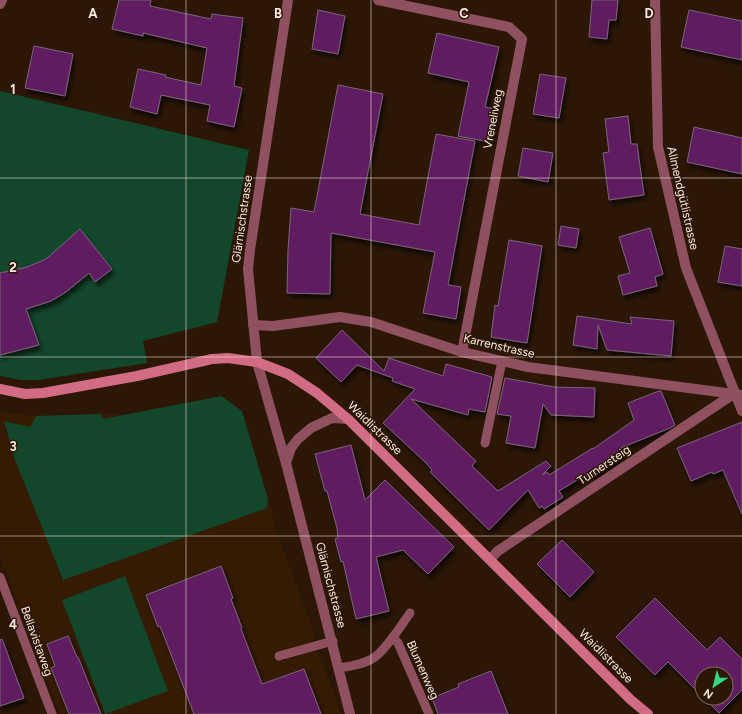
<svg xmlns="http://www.w3.org/2000/svg" width="742" height="714" font-family="Figtree,sans-serif">
  <style>
    .built { fill: #351a04 }
    .green { fill: #13472c }
    .building { fill: #5e1d60; stroke: #7b647a; filter: url(#shadow) }
    .lines { fill: none; stroke-linecap: round; stroke-linejoin: round }
    .service { stroke: #8f515f; stroke-width: 9 }
    .minor { stroke: #8f515f; stroke-width: 10 }
    .secondary { stroke: #d16c84; stroke-width: 10 }
    .grid { fill: none; stroke: #f9e9df; stroke-width: 1; stroke-opacity: 0.55 }
    .labels { text-anchor: middle; stroke-width: 3; stroke-linejoin: round; paint-order: stroke }
    .street-label { font-size: 12px; fill: #f9e9df; stroke: #2c1706 }
    .grid-label { font-size: 13px; text-anchor: middle; font-weight: bold; fill: #f9e9df; stroke: #2c1706; stroke-width: 3; stroke-linejoin: round; paint-order: stroke }
  </style>
  <defs>
    <filter id="shadow"><feDropShadow dx="2.5" dy="4.5" stdDeviation="2" flood-color="#0009"/></filter>
  </defs>
  <rect width="100%" height="100%" fill="#2c1706"/>
  <path class="built" d="M 221,396 L 242,411 L 271,508 L 276,530 L 315,635 L 314,642 L 342,714 L 60,714 L 0,557 L 0,412 L 36,416 L 101,414 L 125,415 Z"/>
  <g class="green">
    <path d="M 0,91 L 249,150 L 217,322 L 143,341 L 147,363 L 38,380 L 21,380 L 0,376 Z"/>
    <path d="M 221,396 L 242,411 L 268,499 L 267,508 L 63,580 L 15,460 L 4,421 L 30,427 L 36,416 L 101,414 L 103,419 Z"/>
    <path d="M 125,576 L 168,691 L 105,714 L 62,600 Z"/>
  </g>
  <g class="building">
    <path d="M 119,0 L 151,0 L 150,6 L 211,19 L 212,14 L 243,18 L 234,86 L 242,88 L 234,127 L 207,121 L 210,105 L 161,95 L 157,114 L 130,107 L 138,69 L 166,75 L 165,77 L 201,85 L 207,48 L 143,33 L 143,36 L 112,29 Z"/>
    <path d="M 592,0 L 618,0 L 616,20 L 609,20 L 607,39 L 589,37 Z"/>
    <path d="M 318,10 L 345,16 L 338,54 L 312,49 Z"/>
    <path d="M 689,10 L 742,21 L 742,60 L 681,47 Z"/>
    <path d="M 437,33 L 499,47 L 485,107 L 496,109 L 490,142 L 458,136 L 469,82 L 428,73 Z"/>
    <path d="M 34,46 L 73,54 L 65,96 L 25,88 Z"/>
    <path d="M 540,74 L 566,78 L 559,118 L 533,114 Z"/>
    <path d="M 338,85 L 383,94 L 360,214 L 419,225 L 436,134 L 475,141 L 448,285 L 461,287 L 456,319 L 423,313 L 435,252 L 331,233 L 330,294 L 287,293 L 288,250 L 291,208 L 314,212 Z"/>
    <path d="M 628,116 L 631,144 L 637,144 L 644,195 L 609,200 L 603,153 L 609,152 L 605,119 Z"/>
    <path d="M 694,127 L 742,138 L 742,174 L 687,162 Z"/>
    <path d="M 523,148 L 553,153 L 548,182 L 518,176 Z"/>
    <path d="M 561,226 L 579,229 L 576,248 L 558,245 Z"/>
    <path d="M 650,228 L 663,274 L 655,277 L 657,286 L 623,295 L 618,276 L 630,273 L 619,237 Z"/>
    <path d="M 80,229 L 112,269 L 95,282 L 89,273 L 66,292 L 51,301 L 26,309 L 39,345 L 0,355 L 0,273 L 27,267 L 46,259 Z"/>
    <path d="M 509,240 L 542,246 L 527,343 L 491,337 L 495,305 L 498,306 Z"/>
    <path d="M 725,246 L 742,249 L 742,286 L 718,282 Z"/>
    <path d="M 577,316 L 632,324 L 630,317 L 674,321 L 671,356 L 607,350 L 598,325 L 597,349 L 573,345 Z"/>
    <path d="M 342,330 L 384,371 L 389,358 L 443,376 L 446,364 L 492,377 L 485,412 L 469,409 L 468,415 L 411,399 L 476,461 L 472,466 L 498,491 L 546,461 L 551,466 L 542,475 L 547,472 L 549,475 L 593,448 L 593,449 L 634,420 L 628,403 L 659,391 L 661,391 L 675,425 L 670,428 L 618,449 L 623,456 L 594,476 L 590,472 L 559,491 L 563,497 L 544,509 L 542,506 L 539,508 L 528,490 L 489,530 L 430,472 L 432,470 L 426,463 L 383,423 L 415,389 L 392,381 L 393,378 L 357,365 L 341,382 L 316,358 Z"/>
    <path d="M 505,378 L 554,387 L 595,388 L 594,417 L 551,415 L 543,404 L 535,448 L 506,443 L 511,416 L 497,414 Z"/>
    <path d="M 742,422 L 742,514 L 723,470 L 713,474 L 712,472 L 691,481 L 677,448 Z"/>
    <path d="M 351,445 L 365,500 L 385,480 L 454,547 L 428,574 L 403,550 L 376,557 L 389,611 L 356,619 L 343,561 L 341,562 L 335,539 L 338,538 L 337,528 L 327,491 L 325,491 L 315,454 Z"/>
    <path d="M 562,540 L 594,572 L 570,597 L 537,564 Z"/>
    <path d="M 221,566 L 233,598 L 231,599 L 242,628 L 241,629 L 262,684 L 304,669 L 321,714 L 194,714 L 160,626 L 158,627 L 146,595 Z"/>
    <path d="M 655,598 L 707,650 L 720,637 L 742,659 L 742,690 L 719,713 L 704,698 L 726,698 L 726,674 L 702,674 L 702,696 L 668,662 L 655,675 L 616,637 Z"/>
    <path d="M 68,636 L 77,657 L 78,657 L 101,714 L 69,714 L 51,668 L 55,666 L 47,644 Z"/>
    <path d="M 2,639 L 24,698 L 0,706 L 0,640 Z"/>
    <path d="M 491,671 L 508,714 L 438,714 L 432,698 L 459,687 L 458,684 Z"/>
  </g>
  <g class="lines">
    <g class="service">
      <path d="M 485,443 L 502,361"/>
      <path d="M 0,577 L 52,714"/>
      <path d="M 393,637 L 398,643 L 429,714"/>
      <path d="M 279,656 L 333,641"/>
      <path d="M 339,668 C 351,666 365,664 375,657 C 388,647 400,627 410,613"/>
    </g>
    <g class="minor">
      <path d="M 288,0 L 250,250 L 248,269 L 257,362 L 286,463 L 350,714"/>
      <path d="M 378,0 L 509,27 L 522,39 L 462,352"/>
      <path d="M 655,0 L 658,147 L 686,268 L 742,411"/>
      <path d="M 0,4 L 2,0"/>
      <path d="M 253,325 L 273,326 L 340,317 L 371,322 L 462,352 L 528,367 L 742,395"/>
      <path d="M 286,463 L 291,448 L 298,439 L 311,428 L 332,418 L 348,419"/>
      <path d="M 490,559 L 498,551 L 735,393"/>
    </g>
    <path class="secondary" d="M 0,389 L 25,394 L 43,393 L 137,376 L 212,359 L 228,358 L 257,362 L 288,374 L 317,393 L 348,419 L 631,700 L 648,714"/>
  </g>
  <path class="grid" d="M 186,0 L 186,714M 371,0 L 371,714M 556,0 L 556,714M 0,178 L 742,178M 0,357 L 742,357M 0,536 L 742,536"/>
  <g class="labels">
    <g class="street-label">
      <text transform="translate(493 119) rotate(-79)" y="4">Vreneliweg</text>
      <text transform="translate(683 198) rotate(77)" y="4">Allmendgütlistrasse</text>
      <text transform="translate(242 219) rotate(-82)" y="4">Glärnischstrasse</text>
      <text transform="translate(499 346) rotate(13)" y="4">Karrenstrasse</text>
      <text transform="translate(375 428) rotate(44)" y="4">Waidlistrasse</text>
      <text transform="translate(604 465) rotate(-34)" y="4">Turnersteig</text>
      <text transform="translate(331 585) rotate(75)" y="4">Glärnischstrasse</text>
      <text transform="translate(37 641) rotate(70)" y="4">Bellavistaweg</text>
      <text transform="translate(606 656) rotate(45)" y="4">Waidlistrasse</text>
      <text transform="translate(423 670) rotate(66)" y="4">Blumenweg</text>
    </g>
  </g>
  <g class="grid-label">
    <text x="93" y="18">A</text>
    <text x="278" y="18">B</text>
    <text x="464" y="18">C</text>
    <text x="649" y="18">D</text>
    <text x="13" y="94">1</text>
    <text x="13" y="272">2</text>
    <text x="13" y="451">3</text>
    <text x="13" y="629">4</text>
  </g>
  <g transform="translate(714 686) rotate(215)"><circle r="19" fill="#2c1706" stroke="#7e6b5d"/>
  <path d="M0-3L7 15L0 10L-7 15Z" fill="#34d881"/>
  <text y="-6" font-size="11" font-weight="bold" text-anchor="middle" fill="#f9e9df">N</text>
  </g>
</svg>
